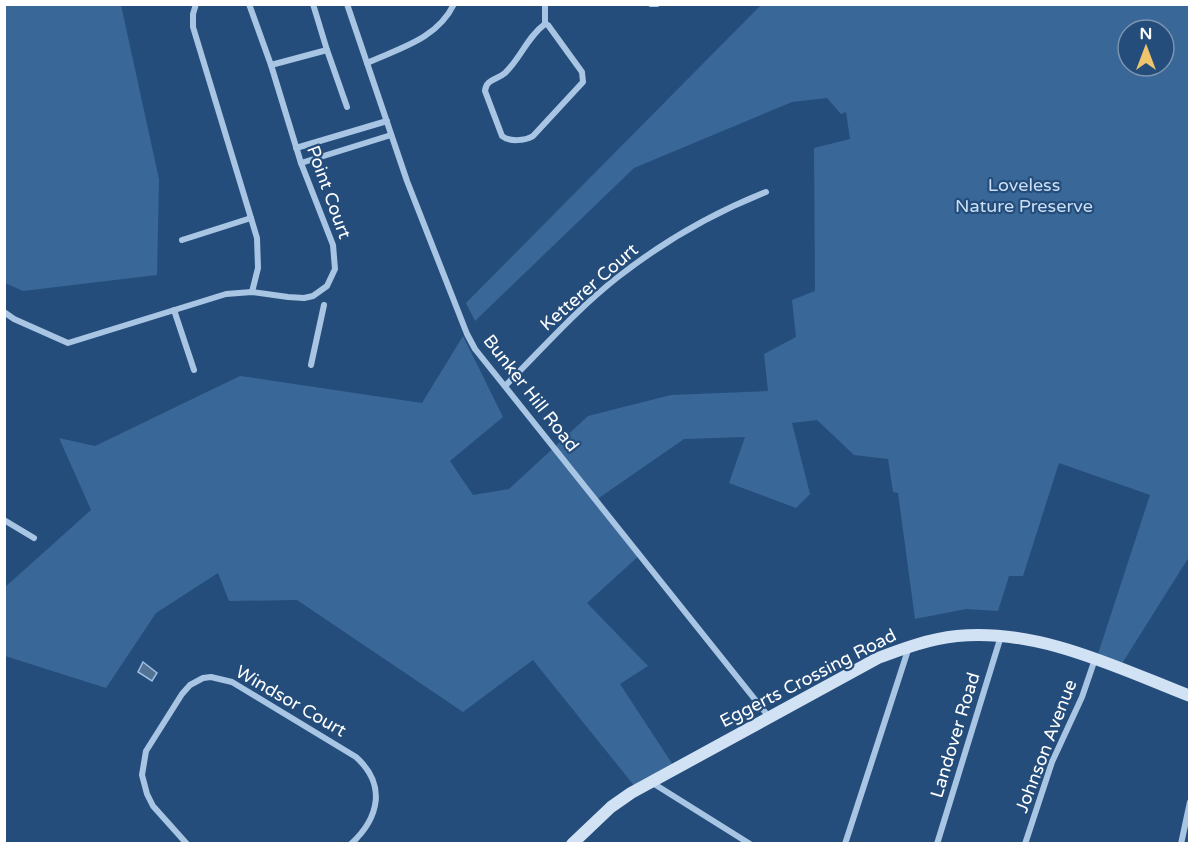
<svg xmlns="http://www.w3.org/2000/svg" width="1194" height="848" font-family="'Varela Round',sans-serif">
  <style>
    .green { fill: #386798; fill-rule: evenodd }
    .water { fill: #547293; stroke: #9cc1e5; stroke-width: 1.5 }
    .lines { fill: none; stroke-linecap: round; stroke-linejoin: round }
    .street { stroke: #a8c5e4; stroke-width: 6 }
    .secondary { stroke: #d1e2f4; stroke-width: 12 }
    .labels { text-anchor: middle; stroke-width: 4.5; stroke-linejoin: round; paint-order: stroke }
    .park-label { font-size: 18px; fill: #cbdff4; stroke: #254d7b }
    .street-label { font-size: 18px; fill: #fff; stroke: #254d7b }
  </style>
  <rect width="100%" height="100%" fill="#254d7b"/>
  <g class="green">
    <path d="M 4,5 L 121,5 L 159,179 L 157,275 L 23,291 L 5,283 Z"/>
    <path d="M 761,5 L 1189,5 L 1189,557 L 1116,673 L 1095,663 L 1150,495 L 1059,463 L 1023,576 L 1009,576 L 998,611 L 966,609 L 915,619 L 898,493 L 893,492 L 888,459 L 854,455 L 817,420 L 792,423 L 810,494 L 796,508 L 729,483 L 745,437 L 684,439 L 596,500 L 642,553 L 587,603 L 648,666 L 620,684 L 677,771 L 640,793 L 533,660 L 463,712 L 297,600 L 229,601 L 218,573 L 156,613 L 106,688 L 5,656 L 4,588 L 91,510 L 59,438 L 95,446 L 240,376 L 422,403 L 463,336 L 503,417 L 450,461 L 473,495 L 509,489 L 588,416 L 671,395 L 768,391 L 764,354 L 796,337 L 792,300 L 815,291 L 814,148 L 850,139 L 846,112 L 841,114 L 827,98 L 792,102 L 634,168 L 475,321 L 466,303 ZM 1128,30 L 1164,30 L 1164,66 L 1128,66 Z"/>
  </g>
  <path class="water" d="M 143,662 L 157,673 L 152,681 L 138,672 Z"/>
  <g class="lines">
    <g class="street">
      <path d="M 196,4 L 193,14 L 193,27 L 257,238 L 258,268 L 252,292"/>
      <path d="M 313,4 L 327,50"/>
      <path d="M 347,4 L 407,181 L 467,334 L 475,349 L 769,717"/>
      <path d="M 545,4 L 545,24"/>
      <path d="M 651,4 L 657,4"/>
      <path d="M 545,24 L 548,25 L 582,72 L 583,82 L 533,136 C 525,141 509,142 502,136 L 485,91 C 486,79 497,80 505,73 C 520,59 528,36 545,24 Z"/>
      <path d="M 367,63 C 400,48 437,39 454,4"/>
      <path d="M 271,65 L 327,50 L 347,107"/>
      <path d="M 296,148 L 387,121"/>
      <path d="M 301,163 L 391,135"/>
      <path d="M 182,240 L 251,218"/>
      <path d="M 174,310 L 194,370"/>
      <path d="M 4,312 L 14,319 L 68,343 L 226,294 L 252,292 L 288,297 L 304,298 L 313,296 L 327,286 L 335,269 L 333,245 L 301,163 L 271,65 L 249,4"/>
      <path d="M 311,365 L 324,305"/>
      <path d="M 505,386 C 542,349 577,309 618,277 C 664,241 713,213 766,192"/>
      <path d="M 4,520 L 34,538"/>
      <path d="M 651,782 L 750,844"/>
      <path d="M 187,844 L 153,806 L 147,794 L 142,775 L 146,751 L 182,694 L 190,685 L 203,678 L 211,677 L 232,682 L 356,757 C 387,785 379,818 351,844"/>
      <path d="M 845,844 L 909,647"/>
      <path d="M 937,844 L 1001,636"/>
      <path d="M 1025,844 L 1052,762 L 1082,697 L 1095,659"/>
      <path d="M 1181,844 L 1190,802"/>
    </g>
    <path class="secondary" d="M 572,844 L 611,807 L 631,793 L 878,658 C 904,648 929,639 957,636 C 1038,628 1116,667 1190,696"/>
  </g>
  <g class="labels">
    <g class="park-label">
      <text x="1024" y="191">Loveless<tspan x="1024" dy="21">Nature Preserve</tspan></text>
    </g>
    <g class="street-label">
      <text transform="translate(329 192) rotate(70)" y="6">Point Court</text>
      <text transform="translate(589 287) rotate(-41)" y="6">Ketterer Court</text>
      <text transform="translate(531 393) rotate(52)" y="6">Bunker Hill Road</text>
      <text transform="translate(808 678) rotate(-27)" y="6">Eggerts Crossing Road</text>
      <text transform="translate(291 701) rotate(30)" y="6">Windsor Court</text>
      <text transform="translate(955 735) rotate(-73)" y="6">Landover Road</text>
      <text transform="translate(1046 746) rotate(-69)" y="6">Johnson Avenue</text>
    </g>
  </g>
  <rect width="1194" height="848" fill="none" stroke="#ffffff" stroke-width="12"/>
  <g transform="translate(1146 48)"><circle r="28" fill="#254d7b" stroke="#7c94b0" stroke-width="1.5"/>
  <path d="M0-4.5L10 22L0 15L-10 22Z" fill="#eec46d"/>
  <text y="-9" font-size="16" font-weight="bold" text-anchor="middle" fill="#ffffff">N</text>
  </g>
</svg>
